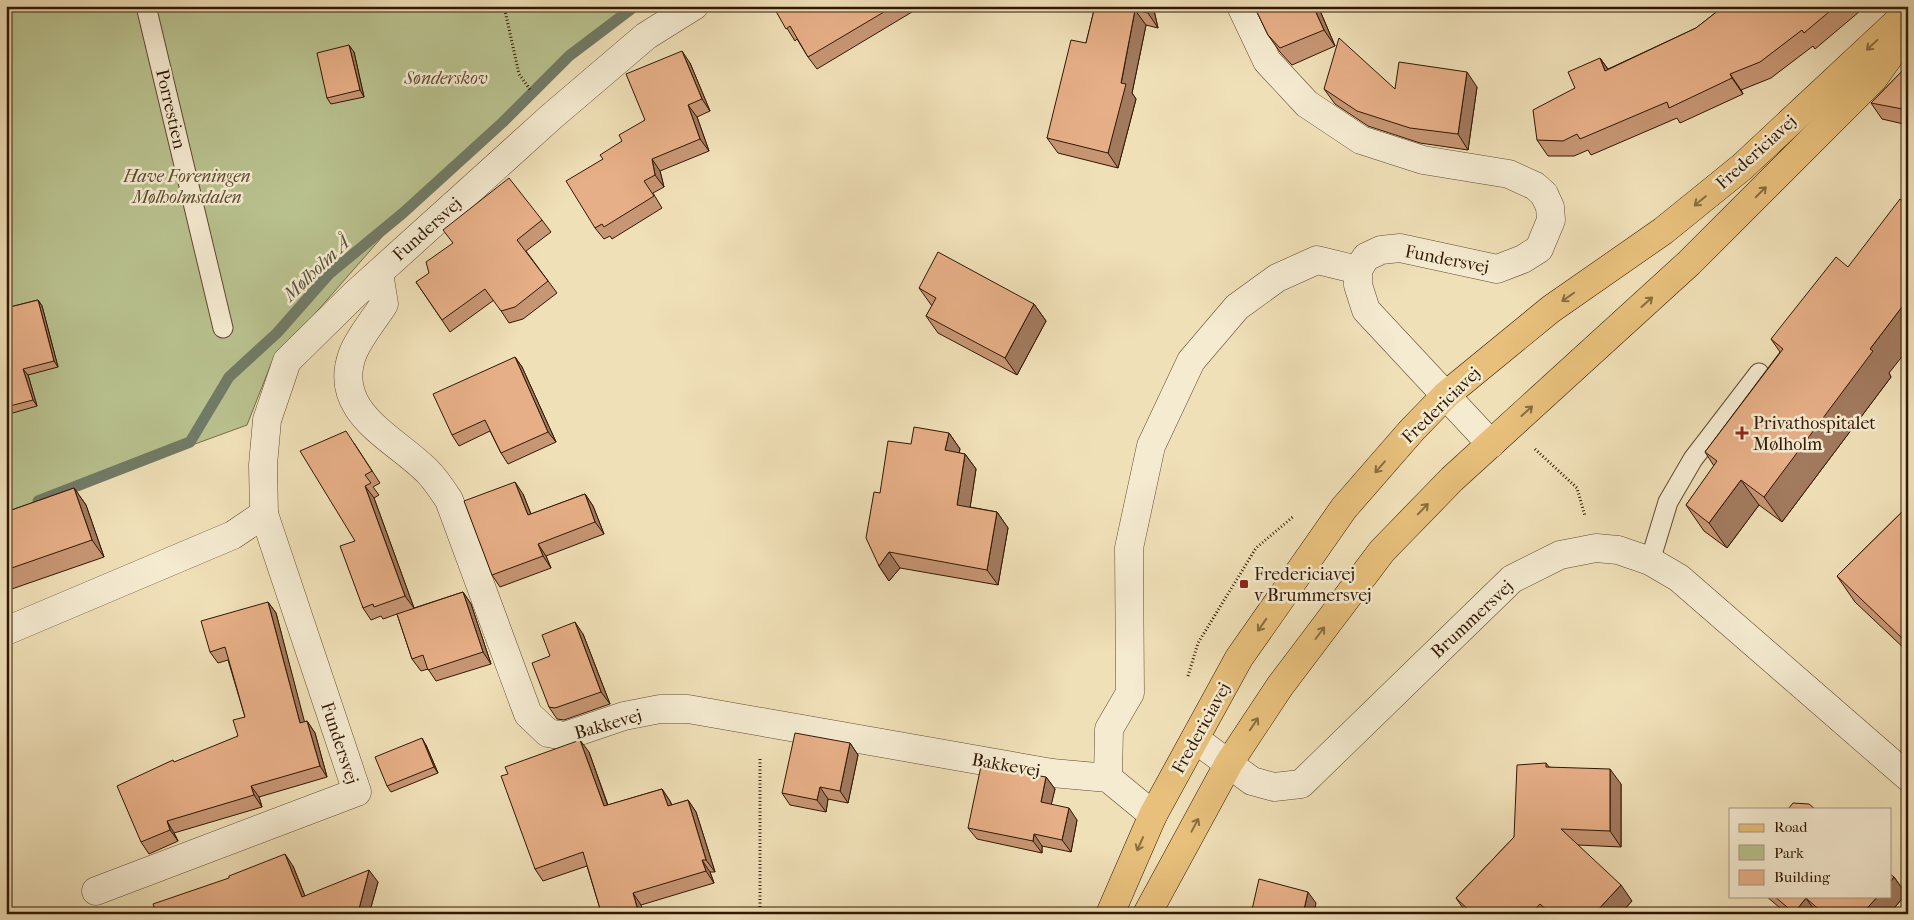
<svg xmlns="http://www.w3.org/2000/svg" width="1914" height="920" font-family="'IM FELL French Canon',serif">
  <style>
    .green { fill: #b9c28f; stroke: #756c48 }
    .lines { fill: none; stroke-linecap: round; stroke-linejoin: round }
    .stream { stroke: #717b67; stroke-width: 11 }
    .service-casing { stroke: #61492f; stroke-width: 21 }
    .minor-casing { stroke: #61492f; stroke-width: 29 }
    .primary-casing { stroke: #311701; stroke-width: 29 }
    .path { stroke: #311701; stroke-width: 3; stroke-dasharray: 1 2.5; stroke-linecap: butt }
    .service { stroke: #f5ebd1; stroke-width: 19 }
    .minor { stroke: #f5ebd1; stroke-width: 28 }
    .primary { stroke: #e8c07c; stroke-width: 28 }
    .wall { fill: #c79674; stroke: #311701 }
    .shaded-wall { fill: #a27a5e; stroke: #311701 }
    .building { fill: #e7af87; stroke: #311701 }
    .oneway { stroke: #8c6c3e }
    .poi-dot { fill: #8f2418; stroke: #f5ebd1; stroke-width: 2 }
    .labels { text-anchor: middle; stroke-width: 5; stroke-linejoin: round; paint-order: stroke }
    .park-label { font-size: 18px; font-style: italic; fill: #5a4a2c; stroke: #f5ebd1 }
    .street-label { font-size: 18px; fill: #311701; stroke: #f5ebd1 }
    .poi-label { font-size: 18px; fill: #311701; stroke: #f5ebd1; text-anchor: start }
    .water-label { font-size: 19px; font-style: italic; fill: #56513c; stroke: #f5ebd1 }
  </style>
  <rect width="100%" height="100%" fill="#f0e0b8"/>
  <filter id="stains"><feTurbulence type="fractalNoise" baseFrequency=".004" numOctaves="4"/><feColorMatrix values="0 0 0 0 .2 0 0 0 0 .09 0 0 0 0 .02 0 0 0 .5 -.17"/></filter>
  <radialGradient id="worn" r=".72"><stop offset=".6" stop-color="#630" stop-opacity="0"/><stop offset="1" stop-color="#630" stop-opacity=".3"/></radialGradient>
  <path class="green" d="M 6,6 L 636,6 L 569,56 L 503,122 L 403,213 L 271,364 L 247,425 L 6,513 Z"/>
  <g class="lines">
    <path class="stream" d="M 38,501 L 190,442 L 229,377 L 277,333 L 329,274 L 403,213 L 503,122 L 569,56 L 635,6"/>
    <g class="service-casing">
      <g id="service">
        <path d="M 146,6 L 223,328"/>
        <path d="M 1650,561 L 1668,502 L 1693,459 L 1759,373"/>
      </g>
    </g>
    <g class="minor-casing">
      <g id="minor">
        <path d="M 1241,6 L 1267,61 L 1307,104 L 1361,140 L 1423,160 L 1509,174 L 1535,186 L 1544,194 L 1550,207 L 1551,220 L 1539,249 L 1523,259 L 1497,269 L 1400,248 L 1381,250 L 1366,257 L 1358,270 L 1358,285 L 1366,310 L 1491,444"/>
        <path d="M 379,273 L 384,304 C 374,320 360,336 353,353 C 330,412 395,438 428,472 C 436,480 443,491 449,500 L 528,714 L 548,733 L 565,736 L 624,716 L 660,709 L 688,709 L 1052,773 L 1108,778 L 1153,815"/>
        <path d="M 6,631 L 233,535 L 264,514"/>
        <path d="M 1195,739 L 1252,781 L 1274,787 L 1301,784 L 1512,579 L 1560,555 L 1596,548 L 1618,550 L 1650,561 L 1679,578 L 1908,777"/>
        <path d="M 1108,778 L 1109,729 L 1130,693 L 1129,548 L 1151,446 L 1191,361 L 1237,307 L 1277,278 L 1317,260 L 1358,270"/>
        <path d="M 96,891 L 357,792 L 264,514 L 263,465 L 267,420 L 287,361 L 354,295 L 551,117 L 646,36 L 694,6"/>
      </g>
    </g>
    <g class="primary-casing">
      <g id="primary">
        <path d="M 1110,914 L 1153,815 L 1239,658 L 1344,508 L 1412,430 L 1446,395 L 1551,309 L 1663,231 L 1742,167 L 1908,12"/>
        <path d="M 1147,914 L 1229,763 L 1280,686 L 1382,551 L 1452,479 L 1689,263 L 1873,79 L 1908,30"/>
      </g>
    </g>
    <g class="path">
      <path d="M 504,6 L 519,74 L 531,91"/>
      <path d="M 1535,449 L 1577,488 L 1585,516"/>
      <path d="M 1188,676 L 1198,643 L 1256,548 L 1294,516"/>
      <path d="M 760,914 L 760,757"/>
    </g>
    <use href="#service" class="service"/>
    <use href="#minor" class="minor"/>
    <use href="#primary" class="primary"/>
  </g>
  <g class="wall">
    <path d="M 773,6 L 922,6 L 817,69 L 808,57 L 797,39 L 795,41 Z"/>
    <path d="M 1095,6 L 1153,6 L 1158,28 L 1146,25 L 1132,93 L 1136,99 L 1118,168 L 1058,153 L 1047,138 L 1086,43 Z"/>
    <path d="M 1254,6 L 1318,6 L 1335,46 L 1292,65 L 1280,52 L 1268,35 Z"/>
    <path d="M 1724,6 L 1866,6 L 1815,49 L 1813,46 L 1771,78 L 1741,90 L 1743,94 L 1680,123 L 1677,118 L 1591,155 L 1588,150 L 1574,156 L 1548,156 L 1537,140 L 1575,88 L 1600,58 L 1608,69 L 1696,28 Z"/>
    <path d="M 354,52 L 364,97 L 331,104 L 327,98 Z"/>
    <path d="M 690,63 L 710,111 L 697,117 L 709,151 L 660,171 L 664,187 L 653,193 L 662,208 L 612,239 L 610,236 L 604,239 L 595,228 L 603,159 L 645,120 Z"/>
    <path d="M 1908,65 L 1908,125 L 1882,119 L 1871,103 Z"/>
    <path d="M 1477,87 L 1468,150 L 1420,143 L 1368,126 L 1335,104 L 1324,89 L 1395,89 Z"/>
    <path d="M 542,220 L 551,232 L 526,251 L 557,293 L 523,319 L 509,323 L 494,300 L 450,332 L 416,282 Z"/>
    <path d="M 1848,267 L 1889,373 L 1891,377 L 1782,522 L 1759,505 L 1727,548 L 1704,531 L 1686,505 L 1714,466 L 1705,452 L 1780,352 L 1771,339 Z"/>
    <path d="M 919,288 L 1034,304 L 1046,321 L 1017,375 L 938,333 L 926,316 L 932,306 Z"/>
    <path d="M 38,300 L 42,306 L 58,367 L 28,375 L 37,406 L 6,415 L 6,308 Z"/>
    <path d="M 515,357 L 522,367 L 556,442 L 508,464 L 501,453 L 490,431 L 459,446 L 452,435 Z"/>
    <path d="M 949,433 L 960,449 L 959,453 L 965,454 L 976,469 L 970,507 L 997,512 L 1008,528 L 998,585 L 900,568 L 889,581 L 879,566 L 880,493 L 911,444 Z"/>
    <path d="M 354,443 L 380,483 L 373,487 L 379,495 L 374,498 L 414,608 L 463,592 L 471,604 L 491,664 L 436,681 L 428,669 L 421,671 L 412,659 L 397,614 L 383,619 L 381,616 L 371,620 L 363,608 Z"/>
    <path d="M 74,488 L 86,505 L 104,557 L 6,591 L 6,512 Z"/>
    <path d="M 523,494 L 531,514 L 585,494 L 593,506 L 604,534 L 546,556 L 551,568 L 500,587 L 492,575 Z"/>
    <path d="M 1908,506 L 1908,652 L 1855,602 L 1837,576 Z"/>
    <path d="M 268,602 L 276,613 L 304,722 L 307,721 L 315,733 L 327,777 L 259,797 L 262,807 L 174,833 L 178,841 L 149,854 L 141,842 L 238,736 L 245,717 L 228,660 L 218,663 L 210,652 Z"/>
    <path d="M 583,634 L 610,704 L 564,720 L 557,719 L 549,707 L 550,656 Z"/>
    <path d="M 850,743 L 858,755 L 848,803 L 828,799 L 826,812 L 790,805 L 782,793 Z"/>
    <path d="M 426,745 L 438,773 L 391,792 L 387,786 Z"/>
    <path d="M 589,752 L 608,805 L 662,789 L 670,801 L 672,805 L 688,800 L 696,812 L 715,872 L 710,872 L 714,883 L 641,905 L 601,912 L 587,866 L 543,881 L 535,869 Z"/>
    <path d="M 1546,763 L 1549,767 L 1621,784 L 1621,847 L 1578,845 L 1632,901 L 1620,914 L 1467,914 L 1456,898 L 1514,837 Z"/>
    <path d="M 1046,777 L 1055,789 L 1051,804 L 1077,820 L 1071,852 L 1042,846 L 1042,853 L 977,839 L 968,828 Z"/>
    <path d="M 293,866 L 305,896 L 378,882 L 369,914 L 151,914 Z"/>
    <path d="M 1894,877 L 1906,894 L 1889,914 L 1787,914 L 1766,896 L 1890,896 Z"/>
  </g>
  <g class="shaded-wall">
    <path d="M 1146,6 L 1153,6 L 1158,28 L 1148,13 Z"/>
    <path d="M 1313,6 L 1318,6 L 1335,46 L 1324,30 Z"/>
    <path d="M 1135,10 L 1146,25 L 1132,93 L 1136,99 L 1118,168 L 1108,153 Z"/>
    <path d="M 349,45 L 354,52 L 364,97 L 360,90 Z"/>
    <path d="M 682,51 L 690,63 L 710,111 L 702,99 Z"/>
    <path d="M 1600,58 L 1611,74 L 1605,71 Z"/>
    <path d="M 1467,72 L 1477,87 L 1468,150 L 1458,134 Z"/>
    <path d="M 1730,74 L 1741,90 L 1743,94 L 1732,78 Z"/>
    <path d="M 688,105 L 697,117 L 709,151 L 700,139 Z"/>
    <path d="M 652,159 L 660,171 L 664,187 L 655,175 Z"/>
    <path d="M 1908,299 L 1908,349 L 1889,373 L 1891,377 L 1782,522 L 1764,497 L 1870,349 Z"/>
    <path d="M 38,300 L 42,306 L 58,367 L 54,361 Z"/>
    <path d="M 1034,304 L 1046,321 L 1017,375 L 1005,358 Z"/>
    <path d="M 515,357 L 522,367 L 556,442 L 548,432 Z"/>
    <path d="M 23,369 L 28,375 L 37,406 L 33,400 Z"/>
    <path d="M 949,433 L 960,449 L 956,466 L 945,450 Z"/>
    <path d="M 965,454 L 976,469 L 968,521 L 957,505 Z"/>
    <path d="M 1741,480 L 1759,505 L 1727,548 L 1709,523 Z"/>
    <path d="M 515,482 L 523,494 L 536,527 L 528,515 Z"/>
    <path d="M 365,486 L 374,498 L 414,608 L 405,596 Z"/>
    <path d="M 74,488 L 86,505 L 104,557 L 92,540 Z"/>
    <path d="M 585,494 L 593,506 L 604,534 L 595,522 Z"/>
    <path d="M 997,512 L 1008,528 L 998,585 L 987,570 Z"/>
    <path d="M 538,544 L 546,556 L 551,568 L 543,556 Z"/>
    <path d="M 889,552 L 900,568 L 889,581 L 879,566 Z"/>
    <path d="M 463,592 L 471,604 L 491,664 L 483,652 Z"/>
    <path d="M 268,602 L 276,613 L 308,735 L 300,723 Z"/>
    <path d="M 575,622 L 583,634 L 610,704 L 601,692 Z"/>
    <path d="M 1908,635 L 1908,646 L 1904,640 Z"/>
    <path d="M 307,721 L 315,733 L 327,777 L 320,766 Z"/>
    <path d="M 422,738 L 426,745 L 438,773 L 434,767 Z"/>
    <path d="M 580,740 L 589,752 L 612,818 L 604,806 Z"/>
    <path d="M 850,743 L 858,755 L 848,803 L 840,791 Z"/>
    <path d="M 1610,769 L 1621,784 L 1621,847 L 1610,831 Z"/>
    <path d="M 1046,777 L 1055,789 L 1049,814 L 1041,802 Z"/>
    <path d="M 251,786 L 259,797 L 262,807 L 254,795 Z"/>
    <path d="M 820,787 L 828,799 L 826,812 L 817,800 Z"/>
    <path d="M 662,789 L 670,801 L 676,818 L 668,806 Z"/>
    <path d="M 688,800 L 696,812 L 715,872 L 706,860 Z"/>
    <path d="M 1069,808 L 1077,820 L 1071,852 L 1062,840 Z"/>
    <path d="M 167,821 L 174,833 L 178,841 L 170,830 Z"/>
    <path d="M 1034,834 L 1042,846 L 1042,853 L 1033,841 Z"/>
    <path d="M 285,854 L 293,866 L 310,909 L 302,897 Z"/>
    <path d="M 702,860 L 710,872 L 714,883 L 706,871 Z"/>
    <path d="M 369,870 L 378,882 L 369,914 L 362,914 L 359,909 Z"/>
    <path d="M 1894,877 L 1906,894 L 1889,914 L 1862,914 L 1878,896 L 1890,896 L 1890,882 Z"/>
    <path d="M 1621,885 L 1632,901 L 1620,914 L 1594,914 Z"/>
    <path d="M 1308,892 L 1316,903 L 1314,914 L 1303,914 Z"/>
    <path d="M 633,893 L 641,905 L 644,914 L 639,914 Z"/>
    <path d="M 1806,898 L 1817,914 L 1794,914 L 1794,913 Z"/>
  </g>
  <g class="building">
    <path d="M 773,6 L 894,6 L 808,57 L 790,26 L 786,29 Z"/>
    <path d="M 1095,6 L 1146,6 L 1148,13 L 1135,10 L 1121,83 L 1126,84 L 1108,153 L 1047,138 L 1071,40 L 1086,43 Z"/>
    <path d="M 1254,6 L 1313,6 L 1324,30 L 1280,48 L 1268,35 Z"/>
    <path d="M 1724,6 L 1836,6 L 1804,33 L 1802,30 L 1760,62 L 1730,74 L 1732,78 L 1669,108 L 1667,102 L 1580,139 L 1577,134 L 1563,141 L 1537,140 L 1533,110 L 1575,88 L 1568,72 L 1600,58 L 1605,71 L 1696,28 Z"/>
    <path d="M 1339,38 L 1395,89 L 1399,62 L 1467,72 L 1458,134 L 1410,128 L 1357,111 L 1324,89 Z"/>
    <path d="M 349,45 L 360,90 L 327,98 L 317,53 Z"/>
    <path d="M 682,51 L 702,99 L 688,105 L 700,139 L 652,159 L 655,175 L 644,181 L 654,196 L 604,227 L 602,224 L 595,228 L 566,181 L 603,159 L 600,155 L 622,141 L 619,135 L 645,120 L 626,74 Z"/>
    <path d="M 1908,65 L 1908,110 L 1871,103 Z"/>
    <path d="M 509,178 L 542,220 L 517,240 L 548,281 L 515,307 L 501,311 L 485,289 L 442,320 L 416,282 L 429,273 L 426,262 L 453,243 L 443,230 Z"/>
    <path d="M 1900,199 L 1908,205 L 1908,299 L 1870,349 L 1873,351 L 1764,497 L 1741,480 L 1709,523 L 1686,505 L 1717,461 L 1705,452 L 1783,349 L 1771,339 L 1836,257 L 1848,267 Z"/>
    <path d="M 938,252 L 1034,304 L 1005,358 L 926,316 L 936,298 L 919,288 Z"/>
    <path d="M 38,300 L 54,361 L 23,369 L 33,400 L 6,407 L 6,308 Z"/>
    <path d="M 515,357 L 548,432 L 501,453 L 485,420 L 452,435 L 433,394 Z"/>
    <path d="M 914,427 L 949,433 L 945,450 L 965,454 L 957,505 L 997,512 L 987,570 L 889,552 L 879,566 L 866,538 L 874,492 L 880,493 L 888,441 L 911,444 Z"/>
    <path d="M 346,431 L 372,471 L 365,475 L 371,483 L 365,486 L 405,596 L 374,607 L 373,604 L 363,608 L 340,546 L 355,541 L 300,451 Z"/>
    <path d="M 515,482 L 528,515 L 585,494 L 595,522 L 538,544 L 543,556 L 492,575 L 464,501 Z"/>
    <path d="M 74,488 L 92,540 L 6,570 L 6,512 Z"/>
    <path d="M 1908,506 L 1908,635 L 1904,640 L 1837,576 Z"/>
    <path d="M 463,592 L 483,652 L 428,670 L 423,655 L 412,659 L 397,614 Z"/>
    <path d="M 268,602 L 300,723 L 307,721 L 320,766 L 251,786 L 254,795 L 167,821 L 170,830 L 141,842 L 117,786 L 173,760 L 174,762 L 238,736 L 233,720 L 245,717 L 225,647 L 210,652 L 201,621 Z"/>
    <path d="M 575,622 L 601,692 L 555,708 L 549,707 L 532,663 L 550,656 L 542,635 Z"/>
    <path d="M 795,733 L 850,743 L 840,791 L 820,787 L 817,800 L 782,793 Z"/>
    <path d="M 422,738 L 434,767 L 387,786 L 375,757 Z"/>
    <path d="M 580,740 L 604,806 L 662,789 L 668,806 L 688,800 L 706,860 L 702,860 L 706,871 L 633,893 L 639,914 L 595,914 L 601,912 L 583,852 L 535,869 L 501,776 L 508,774 L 505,767 Z"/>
    <path d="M 1546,763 L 1546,767 L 1610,769 L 1610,831 L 1561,829 L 1621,885 L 1594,914 L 1551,914 L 1540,904 L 1530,914 L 1473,914 L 1456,898 L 1514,837 L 1517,765 Z"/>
    <path d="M 981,766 L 1046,777 L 1041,802 L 1069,808 L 1062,840 L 1034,834 L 1033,841 L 968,828 Z"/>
    <path d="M 1793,803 L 1809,804 L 1815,809 L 1788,809 Z"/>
    <path d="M 285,854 L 302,897 L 369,870 L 359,909 L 348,914 L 151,914 L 156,912 L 153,904 L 229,878 L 229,876 Z"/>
    <path d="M 1890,874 L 1894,877 L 1890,882 Z"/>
    <path d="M 1259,879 L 1308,892 L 1303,914 L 1251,914 Z"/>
    <path d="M 1774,896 L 1878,896 L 1862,914 L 1824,914 L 1806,898 L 1794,913 Z"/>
  </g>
  <defs><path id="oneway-shaft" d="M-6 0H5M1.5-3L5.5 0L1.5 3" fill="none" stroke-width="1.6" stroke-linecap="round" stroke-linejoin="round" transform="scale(1.25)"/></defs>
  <g class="oneway">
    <use href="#oneway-shaft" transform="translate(1872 45) rotate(137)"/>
    <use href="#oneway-shaft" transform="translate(1761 192) rotate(-45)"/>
    <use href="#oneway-shaft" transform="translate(1700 201) rotate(140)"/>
    <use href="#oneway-shaft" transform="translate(1568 297) rotate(145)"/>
    <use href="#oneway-shaft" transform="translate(1647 302) rotate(-42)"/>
    <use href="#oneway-shaft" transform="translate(1527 411) rotate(-42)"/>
    <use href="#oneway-shaft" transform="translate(1380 467) rotate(131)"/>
    <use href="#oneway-shaft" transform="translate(1423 509) rotate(-46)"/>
    <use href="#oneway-shaft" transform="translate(1262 625) rotate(125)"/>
    <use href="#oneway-shaft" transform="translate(1320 633) rotate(-53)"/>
    <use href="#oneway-shaft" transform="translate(1254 724) rotate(-56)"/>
    <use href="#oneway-shaft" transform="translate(1195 825) rotate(-62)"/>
    <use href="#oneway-shaft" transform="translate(1140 844) rotate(114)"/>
  </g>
  <g class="poi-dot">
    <path d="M1739.5 425.5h5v5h5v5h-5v5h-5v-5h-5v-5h5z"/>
    <rect x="1239" y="579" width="10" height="10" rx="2.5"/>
  </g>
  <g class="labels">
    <g class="park-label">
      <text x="446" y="84">Sønderskov</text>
      <text x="187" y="182">Have Foreningen<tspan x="187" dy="21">Mølholmsdalen</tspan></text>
    </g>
    <g class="street-label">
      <text transform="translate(171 109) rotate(77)" y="6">Porrestien</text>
      <text transform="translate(1756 152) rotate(-42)" y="6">Fredericiavej</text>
      <text transform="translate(427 229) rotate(-42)" y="6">Fundersvej</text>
      <text transform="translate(1447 259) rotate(11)" y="6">Fundersvej</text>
      <text transform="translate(1441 405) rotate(-44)" y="6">Fredericiavej</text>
      <text transform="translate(1472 619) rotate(-43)" y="6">Brummersvej</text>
      <text transform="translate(608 724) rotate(-16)" y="6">Bakkevej</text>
      <text transform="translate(1201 728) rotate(-61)" y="6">Fredericiavej</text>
      <text transform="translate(340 743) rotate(72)" y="6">Fundersvej</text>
      <text transform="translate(1006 765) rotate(10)" y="6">Bakkevej</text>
    </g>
    <g class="poi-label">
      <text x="1753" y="429">Privathospitalet<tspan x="1753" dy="21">Mølholm</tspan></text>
      <text x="1254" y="580">Fredericiavej<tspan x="1254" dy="21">v Brummersvej</tspan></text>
    </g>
    <g class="water-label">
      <text transform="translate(316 268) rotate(-44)" y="7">Mølholm Å</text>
    </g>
  </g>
  <rect width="1914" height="920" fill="none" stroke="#f0e0b8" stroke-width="25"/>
  <rect x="8" y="8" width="1899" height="905" fill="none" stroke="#311701" stroke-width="2.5"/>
  <rect x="12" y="12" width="1889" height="895" fill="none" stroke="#311701"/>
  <rect x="1729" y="808" width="162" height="90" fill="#f5ebd1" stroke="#a7967e"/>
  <rect x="1739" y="824" width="25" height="8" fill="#e8c07c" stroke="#a7967e"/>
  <text x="1774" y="832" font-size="15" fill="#311701">Road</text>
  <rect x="1739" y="845" width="25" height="15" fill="#b9c28f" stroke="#a7967e"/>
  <text x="1774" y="858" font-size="15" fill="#311701">Park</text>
  <rect x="1739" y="870" width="25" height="15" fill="#e7af87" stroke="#a7967e"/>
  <text x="1774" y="882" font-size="15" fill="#311701">Building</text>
  <rect width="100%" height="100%" filter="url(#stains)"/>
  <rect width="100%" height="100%" fill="url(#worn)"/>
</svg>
